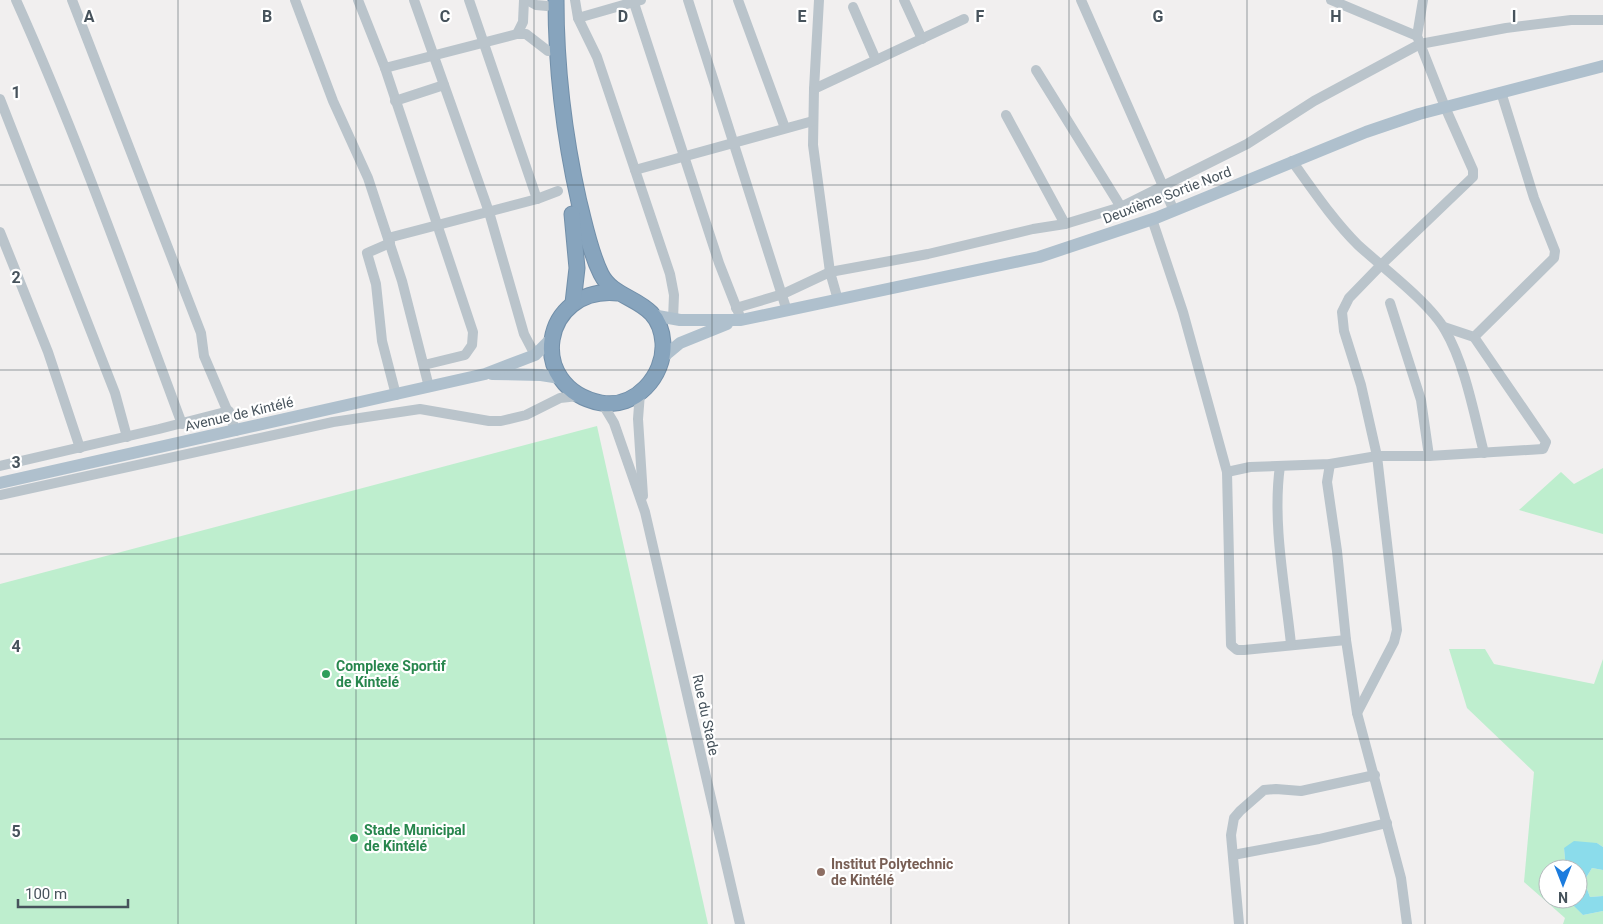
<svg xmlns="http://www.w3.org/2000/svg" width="1603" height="924" font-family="Roboto,sans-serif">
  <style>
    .green { fill: #beeece }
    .water { fill: #8bdceb }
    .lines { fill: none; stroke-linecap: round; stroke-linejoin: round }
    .highway-casing { stroke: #728fa9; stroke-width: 17 }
    .minor { stroke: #bac4cb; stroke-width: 10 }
    .major { stroke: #afc0cd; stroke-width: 12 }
    .highway { stroke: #87a4bd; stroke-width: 15 }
    .grid { fill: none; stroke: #47535c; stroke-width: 1; stroke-opacity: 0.55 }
    .leisure-dot { fill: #2e9e5b; stroke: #fff; stroke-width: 2 }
    .education-dot { fill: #8d6e63; stroke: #fff; stroke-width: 2 }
    .labels { text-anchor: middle; stroke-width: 4.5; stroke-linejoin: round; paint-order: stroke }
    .street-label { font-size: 14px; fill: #47535c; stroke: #fff }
    .leisure-label { font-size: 14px; font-weight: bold; fill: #27864d; stroke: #fff; text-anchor: start }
    .education-label { font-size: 14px; font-weight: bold; fill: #785e54; stroke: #fff; text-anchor: start }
    .grid-label { font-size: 16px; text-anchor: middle; font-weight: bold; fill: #47535c; stroke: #fff; stroke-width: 4.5; stroke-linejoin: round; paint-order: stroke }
  </style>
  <rect width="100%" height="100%" fill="#f1efef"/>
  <g class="green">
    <path d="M 597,426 L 708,924 L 0,924 L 0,584 Z"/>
    <path d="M 1603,468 L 1603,534 L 1519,510 L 1561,472 L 1574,484 Z"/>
    <path d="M 1449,649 L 1485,649 L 1494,664 L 1594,684 L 1603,659 L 1603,847 L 1597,843 L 1564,848 L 1566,869 L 1548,869 L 1548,899 L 1568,899 L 1583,915 L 1603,911 L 1603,924 L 1563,924 L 1565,918 L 1524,882 L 1534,772 L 1467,708 Z"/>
    <path d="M 1592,868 L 1603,870 L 1603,896 L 1590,897 L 1584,881 Z"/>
  </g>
  <path class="water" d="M 1574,841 L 1597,843 L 1603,847 L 1603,870 L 1592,868 L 1584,881 L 1590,897 L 1603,896 L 1603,911 L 1583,915 L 1569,901 L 1568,899 L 1578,899 L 1578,869 L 1566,869 L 1564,848 Z"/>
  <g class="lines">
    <g class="highway-casing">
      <g id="highway">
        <path d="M 556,0 C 556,69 564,135 579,202 C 585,225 590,252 601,274 C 616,304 660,296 663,343 C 665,376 635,409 601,403 C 525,388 541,285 618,293"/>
        <path d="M 572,214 L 577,268 L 573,303"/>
      </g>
    </g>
    <g class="minor">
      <path d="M 16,0 C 78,138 129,282 182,424"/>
      <path d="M 72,0 L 201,333 L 204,356 L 236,431"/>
      <path d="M 295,0 L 333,101 L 368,178 L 402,281 L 429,387"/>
      <path d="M 358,0 L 385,68 L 473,332 L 472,345 L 465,355 L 424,365"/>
      <path d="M 414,0 L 489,212 L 524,334 L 535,355"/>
      <path d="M 469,0 L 537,199"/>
      <path d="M 527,0 L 536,5 L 547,6"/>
      <path d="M 575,0 L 578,18 L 597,57 L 670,274 L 674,295 L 673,319"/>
      <path d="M 633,0 L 719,263 L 739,314"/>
      <path d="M 688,0 L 787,311"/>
      <path d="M 738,0 L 785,128"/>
      <path d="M 819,0 L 814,89 L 813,145 L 830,272 L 838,300"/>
      <path d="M 904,0 L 922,39"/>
      <path d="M 1081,0 L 1174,211"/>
      <path d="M 1331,0 L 1417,36"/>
      <path d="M 853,7 L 876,60"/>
      <path d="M 578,18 L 641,0"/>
      <path d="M 517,34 L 523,22 L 524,0"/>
      <path d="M 385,68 L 517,34 L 526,34 L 548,51"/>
      <path d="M 1036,70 L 1121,207"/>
      <path d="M 814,89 L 964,19"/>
      <path d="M 0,99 L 115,393 L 127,437"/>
      <path d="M 395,101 L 444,85"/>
      <path d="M 1006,115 L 1065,224"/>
      <path d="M 1292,161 C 1313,190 1333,220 1358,245 C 1382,267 1430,303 1445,330 C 1465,364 1474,414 1484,453"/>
      <path d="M 635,170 L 813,121"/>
      <path d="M 1152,219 L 1183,312 L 1227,472 L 1231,645 L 1237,650 L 1244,650 L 1346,640"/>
      <path d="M 0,232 L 48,352 L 80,448"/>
      <path d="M 388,238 L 537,199 L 558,191"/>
      <path d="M 390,243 L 367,253 L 376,284 L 382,341 L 396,395"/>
      <path d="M 1390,303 L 1421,400 L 1429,456"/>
      <path d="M 736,308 L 783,294 L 830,272 L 928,254 L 1033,229 L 1065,224 L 1121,207 L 1247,144 L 1314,101 L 1420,44 L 1506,28 L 1571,20 L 1603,20"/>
      <path d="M 1444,327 L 1474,337 L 1554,258 L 1555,251 L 1534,198 L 1501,92"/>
      <path d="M 640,393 L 638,419 L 643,496"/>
      <path d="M 602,403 L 614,423 L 645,512 L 740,924"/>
      <path d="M 1330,464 L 1327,482 L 1337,551 L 1346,640 L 1357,713 L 1401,878 L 1407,924"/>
      <path d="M 0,466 L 159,429 L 229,411"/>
      <path d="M 1280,466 C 1272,522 1285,587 1291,644"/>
      <path d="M 1227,472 L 1250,467 L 1330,464 L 1377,456 L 1429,456 L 1543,449 L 1546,442 L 1474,337"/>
      <path d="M 0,495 L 333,422 L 420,409 L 489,421 L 501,421 L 526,415 L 560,398 L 578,396"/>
      <path d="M 1357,713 L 1394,642 L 1397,630 L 1377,456 L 1361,385 L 1344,331 L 1342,312 L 1349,298 L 1381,265 L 1473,177 L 1473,170 L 1445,107 L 1417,36 L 1423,0"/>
      <path d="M 1233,855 L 1319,839 L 1387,823"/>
      <path d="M 1239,924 L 1231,835 L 1234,818 L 1240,811 L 1264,790 L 1276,789 L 1301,791 L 1375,775"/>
    </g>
    <g class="major">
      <path d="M 652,315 L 680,320 L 741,320 L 1039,257 L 1156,218 L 1366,132 L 1419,114 L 1603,66"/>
      <path d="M 662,358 L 680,343 L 727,324"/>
      <path d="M 492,374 L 541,375 L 560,378"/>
      <path d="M 0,483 L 485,374 L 535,355 L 551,339"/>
    </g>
    <use href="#highway" class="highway"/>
  </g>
  <path class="grid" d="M 178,0 L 178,924M 356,0 L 356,924M 534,0 L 534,924M 712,0 L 712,924M 891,0 L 891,924M 1069,0 L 1069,924M 1247,0 L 1247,924M 1425,0 L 1425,924M 0,185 L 1603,185M 0,370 L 1603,370M 0,554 L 1603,554M 0,739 L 1603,739"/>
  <g class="leisure-dot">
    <circle cx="326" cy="674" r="5"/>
    <circle cx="354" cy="838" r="5"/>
  </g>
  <circle class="education-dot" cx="821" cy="872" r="5"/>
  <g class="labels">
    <g class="street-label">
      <text transform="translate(1167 195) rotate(-21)" y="5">Deuxième Sortie Nord</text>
      <text transform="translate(239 414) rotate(-13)" y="5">Avenue de Kintélé</text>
      <text transform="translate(706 715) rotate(78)" y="5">Rue du Stade</text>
    </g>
    <g class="leisure-label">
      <text x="336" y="671">Complexe Sportif<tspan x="336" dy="16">de Kintelé</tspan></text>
      <text x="364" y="835">Stade Municipal<tspan x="364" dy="16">de Kintélé</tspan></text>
    </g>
    <g class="education-label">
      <text x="831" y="869">Institut Polytechnic<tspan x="831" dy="16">de Kintélé</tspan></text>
    </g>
  </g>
  <g class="grid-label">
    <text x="89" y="22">A</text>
    <text x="267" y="22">B</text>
    <text x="445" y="22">C</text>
    <text x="623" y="22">D</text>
    <text x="802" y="22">E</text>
    <text x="980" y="22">F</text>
    <text x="1158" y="22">G</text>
    <text x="1336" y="22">H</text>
    <text x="1514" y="22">I</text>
    <text x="16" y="98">1</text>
    <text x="16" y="283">2</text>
    <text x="16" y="468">3</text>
    <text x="16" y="652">4</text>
    <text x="16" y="837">5</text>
  </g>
  <g transform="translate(1563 884) rotate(180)"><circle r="24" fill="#ffffff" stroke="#b5babe"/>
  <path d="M0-4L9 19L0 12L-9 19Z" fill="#1c7cde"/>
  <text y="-8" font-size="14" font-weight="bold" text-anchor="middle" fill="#47535c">N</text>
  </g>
  <path d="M18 899v8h110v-8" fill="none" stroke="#47535c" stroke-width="2.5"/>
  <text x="25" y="899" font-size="15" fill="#47535c" stroke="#ffffff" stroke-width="4" paint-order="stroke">100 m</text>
</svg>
